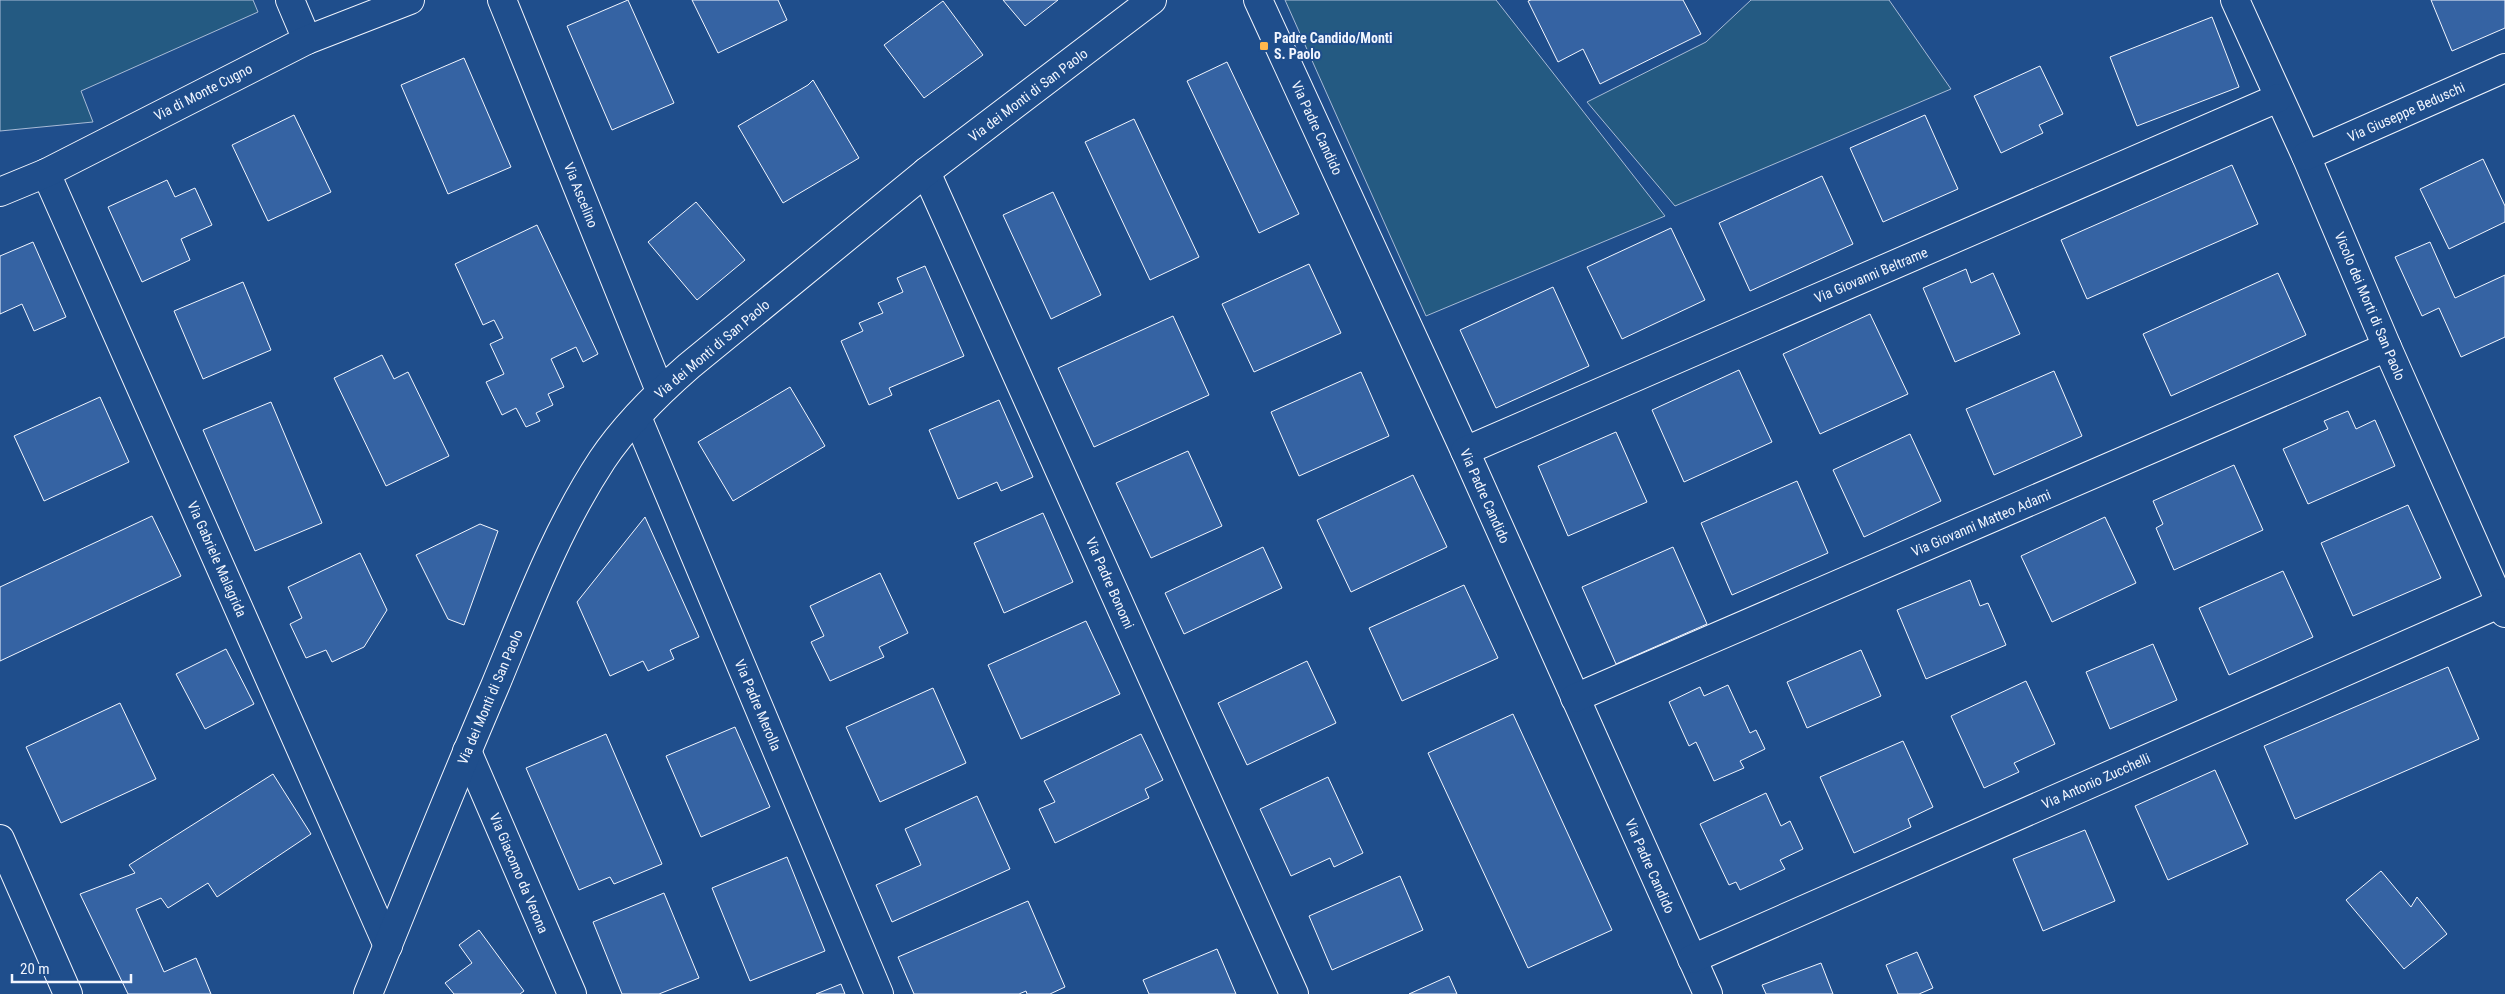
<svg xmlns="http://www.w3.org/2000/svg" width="2505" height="994" font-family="'Roboto Condensed',sans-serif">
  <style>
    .green { fill: #245a82; stroke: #a8bbd7 }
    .building { fill: #3563a3; stroke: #f2f6ff }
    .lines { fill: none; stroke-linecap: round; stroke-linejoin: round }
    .street-casing { stroke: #f2f6ff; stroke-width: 30 }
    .street { stroke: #1f4e8c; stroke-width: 28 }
    .poi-dot { fill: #ffb74d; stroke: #1f4e8c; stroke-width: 2 }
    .labels { text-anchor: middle; stroke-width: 4; stroke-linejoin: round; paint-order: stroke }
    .poi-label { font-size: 14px; font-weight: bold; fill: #f2f6ff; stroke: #1f4e8c; text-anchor: start }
    .street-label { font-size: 14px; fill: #f2f6ff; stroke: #1f4e8c }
  </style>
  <rect width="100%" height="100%" fill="#1f4e8c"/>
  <g class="green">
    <path d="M 0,0 L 253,0 L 258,12 L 81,91 L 93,122 L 0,131 Z"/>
    <path d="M 1285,0 L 1496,0 L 1665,216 L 1426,316 Z"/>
    <path d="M 1751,0 L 1889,0 L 1951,89 L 1675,206 L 1587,102 L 1706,42 Z"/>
  </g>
  <g class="building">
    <path d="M 628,0 L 674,103 L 612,130 L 567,26 Z"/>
    <path d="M 692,0 L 778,0 L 787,20 L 718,53 Z"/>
    <path d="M 1003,0 L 1058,0 L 1025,26 Z"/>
    <path d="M 1531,0 L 1683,0 L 1701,34 L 1600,84 L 1583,49 L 1558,62 L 1528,1 Z"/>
    <path d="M 2431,0 L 2505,0 L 2505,28 L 2452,51 Z"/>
    <path d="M 943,1 L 983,55 L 924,98 L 884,45 Z"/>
    <path d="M 2212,17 L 2239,87 L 2137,126 L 2110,57 Z"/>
    <path d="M 464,58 L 511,167 L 448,194 L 401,85 Z"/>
    <path d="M 1227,62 L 1299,214 L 1259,233 L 1187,81 Z"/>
    <path d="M 2040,66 L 2063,114 L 2039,125 L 2043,133 L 2001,153 L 1974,96 Z"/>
    <path d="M 813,80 L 859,158 L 783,203 L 738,126 L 808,85 Z"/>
    <path d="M 294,115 L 331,192 L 268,221 L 232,145 Z"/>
    <path d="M 1925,115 L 1958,189 L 1883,222 L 1850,148 Z"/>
    <path d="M 1134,119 L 1199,257 L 1150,280 L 1085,142 Z"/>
    <path d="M 2483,159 L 2505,206 L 2505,222 L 2449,249 L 2420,189 Z"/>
    <path d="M 2232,165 L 2258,224 L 2087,299 L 2061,240 Z"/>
    <path d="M 1822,176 L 1853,244 L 1750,291 L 1719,223 Z"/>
    <path d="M 167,180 L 175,197 L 195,188 L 212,225 L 181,239 L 190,260 L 142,282 L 108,207 Z"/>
    <path d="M 1053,192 L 1101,295 L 1051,319 L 1003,215 Z"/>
    <path d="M 696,202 L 745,260 L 697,300 L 648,242 Z"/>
    <path d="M 537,225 L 598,354 L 583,362 L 576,347 L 551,359 L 564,387 L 548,394 L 553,405 L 536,413 L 540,421 L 526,427 L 516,408 L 502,415 L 486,382 L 504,374 L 490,344 L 503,338 L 494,320 L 483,325 L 455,264 Z"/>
    <path d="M 1671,228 L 1705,300 L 1622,339 L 1587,267 Z"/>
    <path d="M 33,242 L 66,317 L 34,331 L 22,304 L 0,314 L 0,256 Z"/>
    <path d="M 2430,242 L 2455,298 L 2505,275 L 2505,337 L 2461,357 L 2439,308 L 2422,316 L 2395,257 Z"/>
    <path d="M 1309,264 L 1341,333 L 1254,372 L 1222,304 Z"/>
    <path d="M 925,266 L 964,356 L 889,388 L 892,395 L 869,405 L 841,341 L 863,331 L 859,323 L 883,313 L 878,303 L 903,292 L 897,278 Z"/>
    <path d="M 1966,269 L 1971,283 L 1993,273 L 2020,334 L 1955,362 L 1923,288 Z"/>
    <path d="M 2278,273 L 2306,335 L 2171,396 L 2143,334 Z"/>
    <path d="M 243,282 L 271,350 L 203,379 L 174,311 Z"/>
    <path d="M 1553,287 L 1589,366 L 1496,408 L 1460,330 Z"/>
    <path d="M 1870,314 L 1908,394 L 1820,434 L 1783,354 Z"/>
    <path d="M 1173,316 L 1209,395 L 1094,447 L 1058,368 Z"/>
    <path d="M 382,355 L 394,379 L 408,372 L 449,456 L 386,486 L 334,378 Z"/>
    <path d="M 1739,370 L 1772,442 L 1684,482 L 1652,410 Z"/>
    <path d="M 2054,371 L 2082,436 L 1994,475 L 1966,409 Z"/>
    <path d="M 1361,372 L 1389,436 L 1299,476 L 1271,412 Z"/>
    <path d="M 790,387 L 825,446 L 733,501 L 698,442 Z"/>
    <path d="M 100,397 L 129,462 L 44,501 L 14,436 Z"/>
    <path d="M 999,400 L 1033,477 L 1001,491 L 997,482 L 958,499 L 929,430 Z"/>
    <path d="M 271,402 L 322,523 L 255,551 L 203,430 Z"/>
    <path d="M 2348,411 L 2356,429 L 2375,420 L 2395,466 L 2308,504 L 2283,449 L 2328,429 L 2324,421 Z"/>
    <path d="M 1616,432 L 1647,502 L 1568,536 L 1538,466 Z"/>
    <path d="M 1910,434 L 1941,501 L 1864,537 L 1833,470 Z"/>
    <path d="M 1188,451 L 1222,526 L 1151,558 L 1116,483 Z"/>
    <path d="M 2234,465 L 2263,530 L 2174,570 L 2156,528 L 2163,524 L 2153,501 Z"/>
    <path d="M 1413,475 L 1447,547 L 1351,592 L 1317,520 Z"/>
    <path d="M 1797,481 L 1828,553 L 1732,595 L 1701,523 Z"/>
    <path d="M 2408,505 L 2441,578 L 2353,616 L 2321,543 Z"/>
    <path d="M 1043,513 L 1073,582 L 1004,613 L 974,543 Z"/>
    <path d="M 152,516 L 181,576 L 0,661 L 0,587 Z"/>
    <path d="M 645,517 L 699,637 L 670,650 L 674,659 L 648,671 L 643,661 L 610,676 L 577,602 Z"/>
    <path d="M 2105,517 L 2136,583 L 2052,622 L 2021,556 Z"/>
    <path d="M 480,524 L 498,531 L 464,625 L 448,619 L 416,555 Z"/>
    <path d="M 1263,547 L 1282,588 L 1184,634 L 1165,593 Z"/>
    <path d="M 1673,547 L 1707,624 L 1616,664 L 1582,587 Z"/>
    <path d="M 360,553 L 387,610 L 364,647 L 332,662 L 326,650 L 306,658 L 290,624 L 302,618 L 288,587 Z"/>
    <path d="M 2283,571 L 2313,637 L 2229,675 L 2199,608 Z"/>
    <path d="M 880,573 L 908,633 L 879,647 L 884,657 L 830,681 L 811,642 L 824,636 L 810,606 Z"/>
    <path d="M 1970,580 L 1980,606 L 1988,603 L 2006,645 L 1926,679 L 1897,610 Z"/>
    <path d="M 1464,585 L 1498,658 L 1402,701 L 1369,628 Z"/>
    <path d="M 1086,621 L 1120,694 L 1021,739 L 988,665 Z"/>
    <path d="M 2153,644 L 2177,700 L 2110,729 L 2086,672 Z"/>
    <path d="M 226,649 L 254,704 L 205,729 L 176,674 Z"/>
    <path d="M 1861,650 L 1881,696 L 1807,728 L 1787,682 Z"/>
    <path d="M 1307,661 L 1336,723 L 1247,765 L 1218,703 Z"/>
    <path d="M 2448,667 L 2479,739 L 2295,819 L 2264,746 Z"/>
    <path d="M 2026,681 L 2055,744 L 2014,763 L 2019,772 L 1984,788 L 1951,716 Z"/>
    <path d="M 1728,685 L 1750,733 L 1756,730 L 1765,749 L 1740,761 L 1744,768 L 1714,781 L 1696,742 L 1689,746 L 1669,702 L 1700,687 L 1704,696 Z"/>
    <path d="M 933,688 L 966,763 L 880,802 L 846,727 Z"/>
    <path d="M 120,703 L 156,779 L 61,823 L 26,747 Z"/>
    <path d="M 1513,714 L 1612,930 L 1528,968 L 1428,753 Z"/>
    <path d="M 735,727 L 770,807 L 701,837 L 666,756 Z"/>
    <path d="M 606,734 L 662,864 L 614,884 L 610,877 L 579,890 L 526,768 Z"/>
    <path d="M 1141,734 L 1163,780 L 1145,789 L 1149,798 L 1055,843 L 1039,809 L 1055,802 L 1044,781 Z"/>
    <path d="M 1903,741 L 1933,807 L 1908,819 L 1911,827 L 1854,853 L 1820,777 Z"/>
    <path d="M 2215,770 L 2248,844 L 2168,880 L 2135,806 Z"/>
    <path d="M 273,774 L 311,834 L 217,897 L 208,883 L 168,908 L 161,898 L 136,909 L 164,972 L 196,958 L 211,994 L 128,994 L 80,894 L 135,873 L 129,865 Z"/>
    <path d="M 1328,777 L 1363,853 L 1334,867 L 1330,858 L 1291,876 L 1260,809 Z"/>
    <path d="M 1766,793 L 1781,826 L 1790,821 L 1803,849 L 1780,860 L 1785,869 L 1740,890 L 1736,882 L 1729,885 L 1700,824 Z"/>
    <path d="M 977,796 L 1010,869 L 892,922 L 876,885 L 921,865 L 905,829 Z"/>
    <path d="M 2085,830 L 2115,901 L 2043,931 L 2013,859 Z"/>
    <path d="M 787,857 L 825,951 L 750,981 L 712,888 Z"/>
    <path d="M 2381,871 L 2411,907 L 2417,897 L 2447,934 L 2404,969 L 2346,900 Z"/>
    <path d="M 1400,876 L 1423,930 L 1332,970 L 1309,916 Z"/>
    <path d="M 664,893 L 699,978 L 659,994 L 622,994 L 593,922 Z"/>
    <path d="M 1028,901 L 1065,987 L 1050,994 L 1027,994 L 1026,991 L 1019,994 L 914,994 L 898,957 Z"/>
    <path d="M 479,930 L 524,991 L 520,994 L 454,994 L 445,983 L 472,963 L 459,945 Z"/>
    <path d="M 1217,949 L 1236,994 L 1149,994 L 1143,980 Z"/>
    <path d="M 1917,952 L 1933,988 L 1919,994 L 1898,994 L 1886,965 Z"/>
    <path d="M 1821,963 L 1833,994 L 1766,994 L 1762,985 Z"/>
    <path d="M 1449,976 L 1457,994 L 1409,994 Z"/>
    <path d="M 841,984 L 845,994 L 816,994 Z"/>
  </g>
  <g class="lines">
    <g class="street-casing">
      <g id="street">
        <path d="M 290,0 L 307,40"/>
        <path d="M 502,0 L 660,391"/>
        <path d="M 1258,0 L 1465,451 L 1708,994"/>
        <path d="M 2235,0 L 2306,156 L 2387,347 L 2505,613"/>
        <path d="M 2306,156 L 2505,68"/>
        <path d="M 926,172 L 1294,994"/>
        <path d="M 46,173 L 388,946"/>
        <path d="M 0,192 L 46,173 L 307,40 L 410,0"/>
        <path d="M 637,417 L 879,994"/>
        <path d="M 1465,451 L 2278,98"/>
        <path d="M 1575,698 L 2387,347"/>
        <path d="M 467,751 L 572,994"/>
        <path d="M 0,839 L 68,994"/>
        <path d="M 1692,959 L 2501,603"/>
        <path d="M 368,994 C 410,891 451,788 495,686 C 527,609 556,530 602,460 C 626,424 657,394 689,366 L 926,172 L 1152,0"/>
      </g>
    </g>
    <use href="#street" class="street"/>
  </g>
  <rect class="poi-dot" x="1259" y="41" width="10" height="10" rx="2.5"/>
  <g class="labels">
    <g class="poi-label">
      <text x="1274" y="43">Padre Candido/Monti<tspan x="1274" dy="16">S. Paolo</tspan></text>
    </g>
    <g class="street-label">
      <text transform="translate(203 92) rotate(-27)" y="5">Via di Monte Cugno</text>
      <text transform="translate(1028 95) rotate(-37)" y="5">Via dei Monti di San Paolo</text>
      <text transform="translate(2406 112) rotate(-24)" y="5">Via Giuseppe Beduschi</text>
      <text transform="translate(1317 128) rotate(65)" y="5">Via Padre Candido</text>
      <text transform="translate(581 195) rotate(68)" y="5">Via Ascelino</text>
      <text transform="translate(1871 275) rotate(-23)" y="5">Via Giovanni Beltrame</text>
      <text transform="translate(2370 306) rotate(67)" y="5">Vicolo dei Morti di San Paolo</text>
      <text transform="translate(712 349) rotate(-40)" y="5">Via dei Monti di San Paolo</text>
      <text transform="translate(1485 496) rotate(66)" y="5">Via Padre Candido</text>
      <text transform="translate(1981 523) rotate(-23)" y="5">Via Giovanni Matteo Adami</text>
      <text transform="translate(217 559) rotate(66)" y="5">Via Gabriele Malagrida</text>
      <text transform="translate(1110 583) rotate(66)" y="5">Via Padre Bonomi</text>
      <text transform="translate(490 697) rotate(-67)" y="5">Via dei Monti di San Paolo</text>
      <text transform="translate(758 705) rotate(67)" y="5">Via Padre Merolla</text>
      <text transform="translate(2096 781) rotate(-24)" y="5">Via Antonio Zucchelli</text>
      <text transform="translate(1650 866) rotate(66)" y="5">Via Padre Candido</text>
      <text transform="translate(519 873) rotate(67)" y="5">Via Giacomo da Verona</text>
    </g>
  </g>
  <path d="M12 974v8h119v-8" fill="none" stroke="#f2f6ff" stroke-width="2.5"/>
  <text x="20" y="974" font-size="15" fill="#f2f6ff" stroke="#1f4e8c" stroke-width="4" paint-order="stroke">20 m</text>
</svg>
